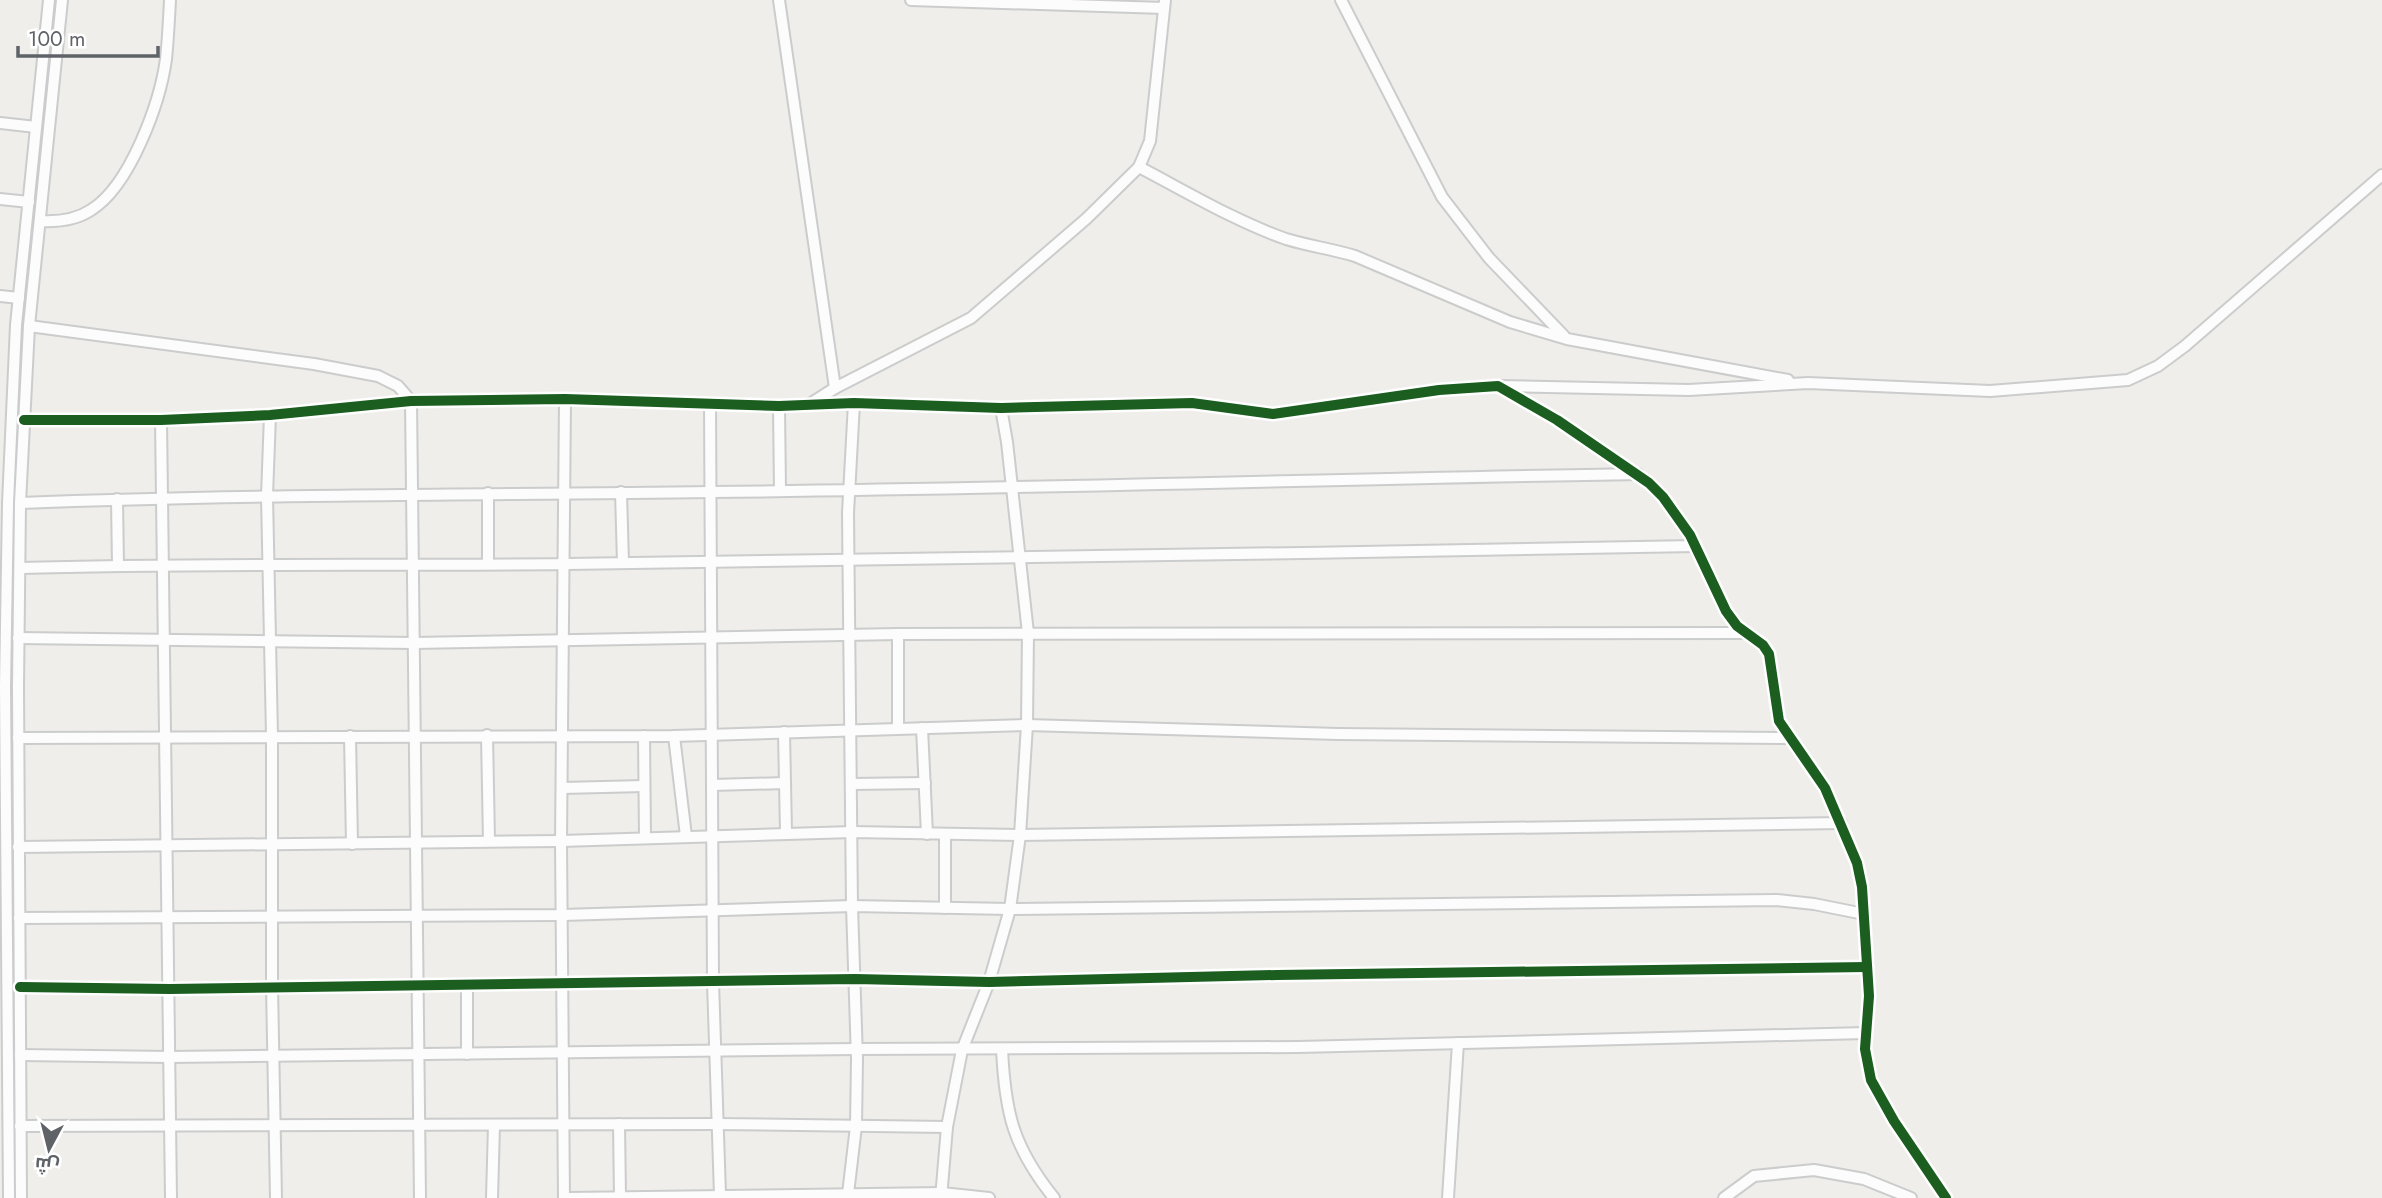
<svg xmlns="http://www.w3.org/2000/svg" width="2382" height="1198" font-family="Jost,Cairo,sans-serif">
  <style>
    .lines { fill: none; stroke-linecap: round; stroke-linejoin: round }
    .street-casing { stroke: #cbcccc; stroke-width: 14 }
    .street { stroke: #fdfcfc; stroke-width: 10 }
    .cycleway-casing { stroke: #fff; stroke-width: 15 }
    .cycleway { stroke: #1b5e20; stroke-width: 10 }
  </style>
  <rect width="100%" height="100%" fill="#efeeea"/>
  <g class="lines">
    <g class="street-casing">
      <g id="street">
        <path d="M 779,0 L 835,388"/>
        <path d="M 911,0 L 1164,8"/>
        <path d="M 1341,0 L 1442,197 L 1489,258 L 1564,336"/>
        <path d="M 0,123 L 36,127"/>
        <path d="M 1139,167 C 1187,192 1235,221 1286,239 C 1309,246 1332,249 1355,256 L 1510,322 L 1567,339 L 1788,380"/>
        <path d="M 0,199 L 29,202"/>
        <path d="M 40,221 C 58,222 76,220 91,210 C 130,186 160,103 166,59 C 168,40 169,20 170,0"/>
        <path d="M 0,296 L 19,298"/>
        <path d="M 29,326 L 314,364 L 378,376 L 398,386 L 411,401 L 420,1198"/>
        <path d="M 1500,386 L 1689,390 L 1808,383 L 1990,391 L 2128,380 L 2158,366 L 2185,346 L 2382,175"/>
        <path d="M 710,404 L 713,982 L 720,1195"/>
        <path d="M 810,404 L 835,388 L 971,318 L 1086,219 L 1139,167 L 1150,141 L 1165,0"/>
        <path d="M 779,406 L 780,491"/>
        <path d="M 270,415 L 267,496 L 272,736 L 272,986 L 276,1198"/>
        <path d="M 24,420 L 161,420 L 270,415 L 411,401 L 565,399 L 779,406 L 854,403 L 1001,408 L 1192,403 L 1273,414 L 1439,390 L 1498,386 L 1557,420 L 1649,483 L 1663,497 L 1690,535 L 1726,611 L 1737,626 L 1763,645 L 1769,654 L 1779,721 L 1825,788 L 1857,863 L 1862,887 L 1869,996 L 1865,1049 L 1871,1080 L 1894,1121 L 1946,1198"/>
        <path d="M 161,420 L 171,1198"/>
        <path d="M 621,492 L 623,563"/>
        <path d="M 488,493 L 488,564"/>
        <path d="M 117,499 L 118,566"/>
        <path d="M 20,503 C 250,494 481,495 711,492 C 1020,489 1329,479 1638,474"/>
        <path d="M 20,568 C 202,563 384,566 567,564 C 943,561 1319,552 1695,546"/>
        <path d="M 898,634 L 898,729"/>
        <path d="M 18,638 L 414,643 L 898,634 L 1746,633"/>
        <path d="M 922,728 L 927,834"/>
        <path d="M 784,732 L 786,833"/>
        <path d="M 487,735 L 489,841"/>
        <path d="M 350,736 L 352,844"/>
        <path d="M 644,736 L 645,838"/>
        <path d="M 674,736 L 686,836"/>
        <path d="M 18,738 L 674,736 L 1027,725 L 1338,734 L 1788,738"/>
        <path d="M 852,784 L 925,783"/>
        <path d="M 712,785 L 785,783"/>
        <path d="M 562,788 L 644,786"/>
        <path d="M 18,847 L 561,841 L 853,832 L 1020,835 L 1841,823"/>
        <path d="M 945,908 L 945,835"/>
        <path d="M 19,918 L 563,915 L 852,906 L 1010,909 L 1777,900 L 1814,904 L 1864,914"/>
        <path d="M 467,984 L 467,1054"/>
        <path d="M 20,987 L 170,989 L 855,979 L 989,982 L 1277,975 L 1867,967"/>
        <path d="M 1002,1049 C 1005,1113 1013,1147 1054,1198"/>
        <path d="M 20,1055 L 169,1057 L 857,1049 L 1298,1047 L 1866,1033"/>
        <path d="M 619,1124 L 620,1197"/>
        <path d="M 20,1126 L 717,1124 L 947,1127"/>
        <path d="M 848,1194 L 856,1126 L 857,1059 L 852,906 L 848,513 L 854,403"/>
        <path d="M 9,1198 L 5,687 L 8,503 L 16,325 L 49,0"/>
        <path d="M 21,1198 L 18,687 L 20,503 L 29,326 L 62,0"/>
        <path d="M 492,1198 L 494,1125"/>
        <path d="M 564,1198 L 561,841 L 565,399"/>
        <path d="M 568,1198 L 942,1193 L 989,1198"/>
        <path d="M 941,1198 L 947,1127 L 962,1050 L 989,982 L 1010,909 L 1020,835 L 1027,725 L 1028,633 L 1007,442 L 1001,408"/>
        <path d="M 1448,1198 L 1458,1043"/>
        <path d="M 1724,1198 L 1754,1176 L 1814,1170 L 1864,1179 L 1911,1198"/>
      </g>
    </g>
    <use href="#street" class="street"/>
    <g class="cycleway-casing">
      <g id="cycleway">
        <path d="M 24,420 L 161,420 L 270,415 L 411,401 L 565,399 L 779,406 L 854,403 L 1001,408 L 1192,403 L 1273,414 L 1439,390 L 1498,386 L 1557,420 L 1649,483 L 1663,497 L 1690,535 L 1726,611 L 1737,626 L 1763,645 L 1769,654 L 1779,721 L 1825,788 L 1857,863 L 1862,887 L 1869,996 L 1865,1049 L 1871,1080 L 1894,1121 L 1946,1198"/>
        <path d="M 20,987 L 170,989 L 855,979 L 989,982 L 1277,975 L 1867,967"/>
      </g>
    </g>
    <use href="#cycleway" class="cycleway"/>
  </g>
  <g transform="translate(49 1149) rotate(187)" stroke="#ffffff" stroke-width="5" paint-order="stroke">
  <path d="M0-5L12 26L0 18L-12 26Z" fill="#5f6368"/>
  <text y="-10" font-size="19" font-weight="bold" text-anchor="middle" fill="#5f6368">ش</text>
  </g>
  <path d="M18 46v10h140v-10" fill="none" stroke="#5f6368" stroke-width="3.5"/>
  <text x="28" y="46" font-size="21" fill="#5f6368" stroke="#ffffff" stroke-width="5" paint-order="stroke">100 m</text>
</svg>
